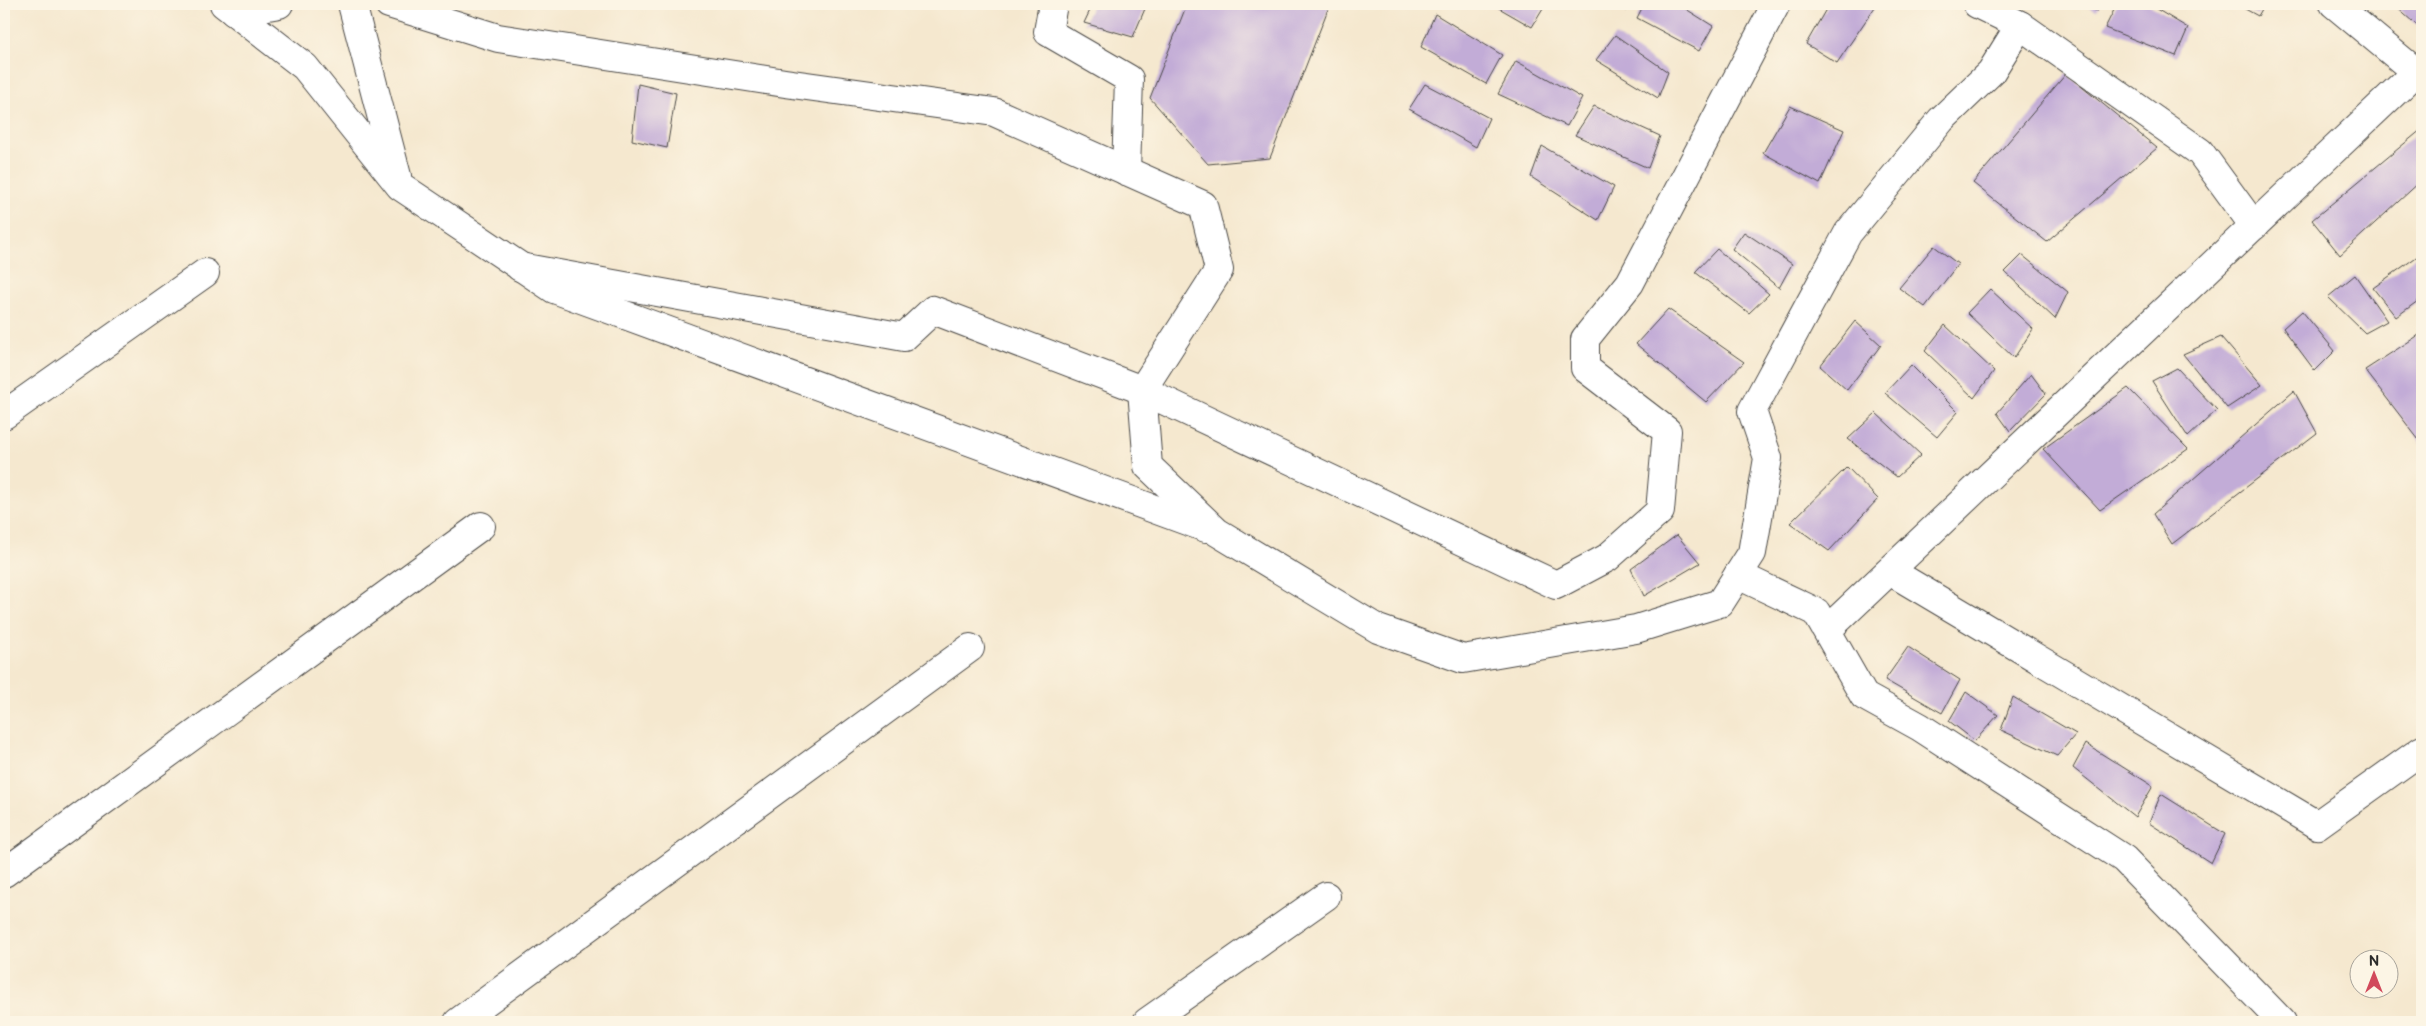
<svg xmlns="http://www.w3.org/2000/svg" width="2426" height="1026" font-family="'Balsamiq Sans',sans-serif">
  <style>
    .building { fill: #c2acd7 }
    .lines { fill: none; stroke-linecap: round; stroke-linejoin: round }
    .street-casing { stroke: #494744; stroke-width: 30 }
    .street { stroke: #fff; stroke-width: 28 }
  </style>
  <rect width="100%" height="100%" fill="#fcf5e5"/>
  <filter id="ink" filterUnits="userSpaceOnUse"><feTurbulence type="fractalNoise" baseFrequency=".02" numOctaves="2"/><feDisplacementMap in="SourceGraphic" scale="10" xChannelSelector="R" yChannelSelector="G"/><feConvolveMatrix kernelMatrix="1 2 1 2 8 2 1 2 1" color-interpolation-filters="sRGB"/></filter>
  <filter id="wash" filterUnits="userSpaceOnUse"><feTurbulence type="fractalNoise" baseFrequency=".0096" numOctaves="4" result="noise"/><feDisplacementMap in="SourceGraphic" scale="20" xChannelSelector="R" yChannelSelector="G"/><feGaussianBlur stdDeviation="1.12" result="paint"/><feColorMatrix in="noise" values="0 0 0 0 0 0 0 0 0 0 0 0 0 0 0 0 0 1.4 0 .05"/><feComposite in="paint" operator="in"/></filter>
  <g filter="url(#wash)">
    <rect width="100%" height="100%" fill="#f5e8cf"/>
    <g id="blocks">
      <g class="building">
        <path d="M 1093,4 L 1147,4 L 1133,37 L 1084,23 Z"/>
        <path d="M 1187,4 L 1330,4 L 1270,158 L 1208,164 L 1150,98 Z"/>
        <path d="M 1492,4 L 1546,4 L 1532,27 Z"/>
        <path d="M 1612,4 L 1631,4 L 1627,11 Z"/>
        <path d="M 1644,4 L 1678,4 L 1713,26 L 1699,51 L 1637,18 Z"/>
        <path d="M 1829,4 L 1877,4 L 1837,63 L 1806,44 Z"/>
        <path d="M 2080,4 L 2100,4 L 2097,11 Z"/>
        <path d="M 2117,4 L 2148,4 L 2188,28 L 2176,56 L 2105,28 Z"/>
        <path d="M 2236,4 L 2265,4 L 2258,16 Z"/>
        <path d="M 2396,4 L 2422,4 L 2422,30 L 2395,6 Z"/>
        <path d="M 1435,14 L 1502,55 L 1486,84 L 1421,47 Z"/>
        <path d="M 1615,35 L 1668,72 L 1658,98 L 1596,60 Z"/>
        <path d="M 1516,61 L 1582,98 L 1567,126 L 1498,94 Z"/>
        <path d="M 2066,74 L 2157,148 L 2047,242 L 1973,183 Z"/>
        <path d="M 638,84 L 676,93 L 667,148 L 632,140 Z"/>
        <path d="M 1425,84 L 1489,118 L 1476,147 L 1409,109 Z"/>
        <path d="M 1594,106 L 1660,136 L 1648,168 L 1575,135 Z"/>
        <path d="M 1790,106 L 1844,130 L 1820,184 L 1763,153 Z"/>
        <path d="M 2422,129 L 2422,180 L 2340,255 L 2312,220 Z"/>
        <path d="M 1542,146 L 1614,187 L 1598,220 L 1531,177 Z"/>
        <path d="M 1744,232 L 1792,264 L 1779,288 L 1732,249 Z"/>
        <path d="M 1934,246 L 1958,264 L 1925,307 L 1899,288 Z"/>
        <path d="M 1717,249 L 1769,294 L 1749,313 L 1695,272 Z"/>
        <path d="M 2422,253 L 2422,298 L 2396,317 L 2373,288 Z"/>
        <path d="M 2022,255 L 2068,292 L 2055,319 L 2005,272 Z"/>
        <path d="M 2355,275 L 2387,321 L 2365,333 L 2328,297 Z"/>
        <path d="M 1990,289 L 2033,329 L 2014,358 L 1967,313 Z"/>
        <path d="M 1668,309 L 1744,362 L 1706,402 L 1636,344 Z"/>
        <path d="M 2302,311 L 2335,351 L 2315,371 L 2283,328 Z"/>
        <path d="M 1855,321 L 1881,345 L 1847,390 L 1820,366 Z"/>
        <path d="M 1945,325 L 1994,371 L 1974,398 L 1925,351 Z"/>
        <path d="M 2422,333 L 2422,444 L 2365,370 Z"/>
        <path d="M 2221,337 L 2262,385 L 2227,408 L 2183,354 Z"/>
        <path d="M 1911,365 L 1958,412 L 1937,437 L 1885,393 Z"/>
        <path d="M 2177,368 L 2217,410 L 2188,437 L 2152,381 Z"/>
        <path d="M 2031,374 L 2046,394 L 2010,431 L 1997,413 Z"/>
        <path d="M 2128,388 L 2188,449 L 2100,510 L 2043,449 Z"/>
        <path d="M 2294,391 L 2317,433 L 2172,544 L 2153,514 Z"/>
        <path d="M 1876,413 L 1921,455 L 1897,477 L 1848,439 Z"/>
        <path d="M 1847,467 L 1878,499 L 1829,551 L 1790,523 Z"/>
        <path d="M 1677,535 L 1700,563 L 1644,596 L 1631,569 Z"/>
        <path d="M 1908,647 L 1960,680 L 1942,713 L 1885,680 Z"/>
        <path d="M 1966,692 L 1998,715 L 1975,741 L 1949,721 Z"/>
        <path d="M 2013,697 L 2076,734 L 2057,756 L 2001,730 Z"/>
        <path d="M 2086,744 L 2153,786 L 2135,817 L 2073,768 Z"/>
        <path d="M 2161,794 L 2225,834 L 2211,863 L 2149,823 Z"/>
      </g>
    </g>
  </g>
  <g filter="url(#ink)">
    <use href="#blocks" fill-opacity="0" stroke="#494744" stroke-width="1"/>
    <g class="lines">
      <g class="street-casing">
        <g id="street">
          <path d="M 224,4 L 305,67 L 400,186 L 554,289 L 1206,528"/>
          <path d="M 352,4 L 397,176"/>
          <path d="M 389,4 L 498,38 L 785,83 L 994,112 L 1203,205 L 1219,270 L 1142,390 L 933,310 L 904,337 L 520,267"/>
          <path d="M 1053,4 L 1048,32 L 1129,79 L 1126,171"/>
          <path d="M 1776,4 L 1630,283 L 1585,339 L 1585,368 L 1667,431 L 1660,511 L 1607,558 L 1556,585 L 1142,390 L 1148,466 L 1217,532 L 1378,629 L 1463,659 L 1636,629 L 1720,603 L 1752,553 L 1768,458 L 1752,411 L 1848,233 L 1941,120 L 1991,72 L 2020,25 L 1977,4"/>
          <path d="M 234,12 L 279,4"/>
          <path d="M 2020,25 L 2200,152 L 2254,226"/>
          <path d="M 4,415 L 205,273"/>
          <path d="M 1890,571 L 2317,825 L 2422,750"/>
          <path d="M 1738,575 L 1816,612 L 1864,696 L 1920,727 L 2124,859 L 2282,1022"/>
          <path d="M 1827,630 L 2416,72 L 2334,4"/>
          <path d="M 4,873 L 481,526"/>
          <path d="M 458,1022 L 970,648"/>
          <path d="M 1147,1022 L 1326,896"/>
        </g>
      </g>
      <use href="#street" class="street"/>
    </g>
  </g>
  <rect width="2426" height="1026" fill="none" stroke="#fcf5e5" stroke-width="20"/>
  <g transform="translate(2374 974)"><circle r="24" fill="#fcf5e5" stroke="#a8a49b"/>
  <path d="M0-4L9 19L0 12L-9 19Z" fill="#d1495b"/>
  <text y="-8" font-size="14" font-weight="bold" text-anchor="middle" fill="#2b2b2b">N</text>
  </g>
</svg>
